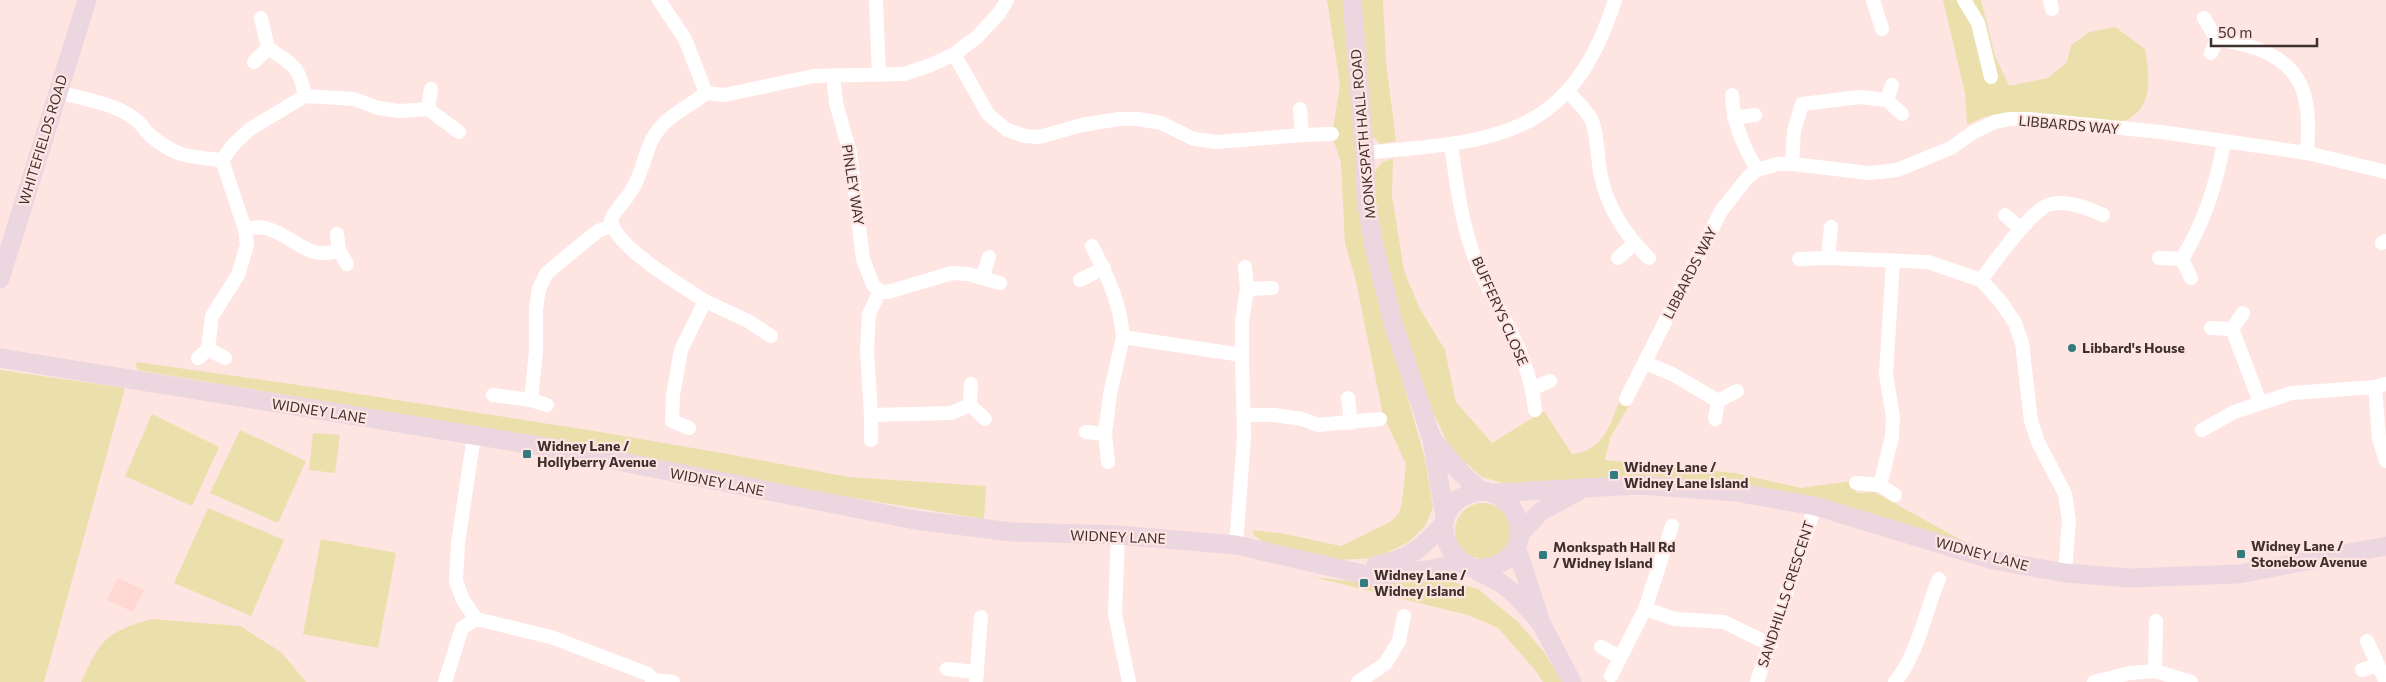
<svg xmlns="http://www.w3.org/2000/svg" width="2386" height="682" font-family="Commissioner,sans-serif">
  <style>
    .built { fill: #ffd8d3 }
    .green { fill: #ebdfab }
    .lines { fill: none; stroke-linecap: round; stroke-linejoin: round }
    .street { stroke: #fff; stroke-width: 14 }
    .secondary { stroke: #ecd6e0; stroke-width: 19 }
    .poi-dot { fill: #327c80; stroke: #fee5e2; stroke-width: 2 }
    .labels { text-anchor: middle; stroke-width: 4.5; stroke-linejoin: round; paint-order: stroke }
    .street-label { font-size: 14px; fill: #3f302e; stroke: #fee5e2 }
    .poi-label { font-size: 14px; font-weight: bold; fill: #3f302e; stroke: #fee5e2; text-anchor: start }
  </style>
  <rect width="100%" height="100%" fill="#fee5e2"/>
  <path class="built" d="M 118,578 L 144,590 L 133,612 L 107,600 Z"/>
  <g class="green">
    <path d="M 1327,0 L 1346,0 L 1384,315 L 1425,459 L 1433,507 L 1425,526 L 1409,542 L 1375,558 L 1338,560 L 1265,543 L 1255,536 L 1252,530 L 1280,533 L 1341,546 L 1390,522 L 1399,513 L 1402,502 L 1406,464 L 1383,415 L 1356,281 L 1345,244 L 1341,163 L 1332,135 L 1340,85 Z"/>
    <path d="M 1361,0 L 1383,0 L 1386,62 L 1396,141 L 1380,144 L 1372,136 Z"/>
    <path d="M 1943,0 L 1981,0 L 1995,56 L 2009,86 L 2048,78 L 2067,62 L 2071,45 L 2090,32 L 2115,27 L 2145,49 C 2150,78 2154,111 2121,122 L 2009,115 L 1984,117 L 1967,125 L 1965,93 Z"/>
    <path d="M 1393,158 L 1392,196 L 1404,271 L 1420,309 L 1445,350 L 1456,402 L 1492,443 L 1544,411 L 1572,454 C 1604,451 1610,424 1621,398 L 1630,404 L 1610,438 L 1605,460 L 1735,473 L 1801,488 L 1852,481 L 1857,493 L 1874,492 L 1972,546 L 1814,501 L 1506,484 L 1482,477 L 1451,450 L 1418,381 L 1388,277 L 1374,192 L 1374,173 L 1381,163 Z"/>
    <path d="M 136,362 L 333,390 L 594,431 L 722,453 L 848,477 L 986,486 L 984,519 L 811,491 L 491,429 L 137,370 Z"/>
    <path d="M 0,370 L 125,388 L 44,682 L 0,682 Z"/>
    <path d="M 152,414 L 219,447 L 192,506 L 125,476 Z"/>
    <path d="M 240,430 L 306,461 L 278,523 L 210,493 Z"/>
    <path d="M 313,433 L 340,435 L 335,473 L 309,470 Z"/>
    <circle cx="1483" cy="531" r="28"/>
    <path d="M 208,508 L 284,540 L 251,616 L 174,583 Z"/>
    <path d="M 321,539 L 396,553 L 378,648 L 303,634 Z"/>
    <path d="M 1313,577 L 1376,584 L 1446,580 L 1478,589 L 1518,622 L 1544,652 L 1562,682 L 1543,682 L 1535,670 L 1498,628 L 1468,615 Z"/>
    <path d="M 151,619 L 240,626 L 281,652 L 306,682 L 81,682 C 101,639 105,633 151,619 Z"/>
  </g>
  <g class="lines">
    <g class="street">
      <path d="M 659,0 L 685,39 L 706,93"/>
      <path d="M 876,0 L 879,75"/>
      <path d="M 1873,0 L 1882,29"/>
      <path d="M 1964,0 L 1978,23 L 1991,77"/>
      <path d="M 2050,0 L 2052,9"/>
      <path d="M 261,18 L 268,48 C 293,65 299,65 305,96"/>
      <path d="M 2204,18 L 2217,40 C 2231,41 2244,44 2258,49 C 2309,68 2310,105 2307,153"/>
      <path d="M 2211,53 L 2217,40"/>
      <path d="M 954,54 L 988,114 L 1007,130 L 1025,136 L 1039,137 L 1082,125 L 1119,119 L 1138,119 L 1161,123 L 1194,139 L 1217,142 L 1302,135 L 1300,109"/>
      <path d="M 254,62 L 268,48"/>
      <path d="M 833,75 L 836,103 L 850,153 L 863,259 L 873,285 L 880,291"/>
      <path d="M 58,92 C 82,99 115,103 135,119 C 141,123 145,131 151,136 C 176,157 191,157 222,160 L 234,144 L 250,129 L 305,96 L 354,99 L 378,108 L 400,111 L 428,109 L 459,132"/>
      <path d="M 1568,92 C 1576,100 1585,108 1591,119 C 1598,132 1597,160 1601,176 C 1607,207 1626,236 1649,258"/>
      <path d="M 1732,95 C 1734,126 1742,143 1757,170"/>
      <path d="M 1887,100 L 1902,114"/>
      <path d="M 428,109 L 431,89"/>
      <path d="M 1734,118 L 1755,115"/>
      <path d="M 1302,135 L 1332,134"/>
      <path d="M 1451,145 C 1457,186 1462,230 1479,268 C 1500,315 1530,356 1535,410"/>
      <path d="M 1365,158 L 1373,152 C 1499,141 1572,136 1615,0"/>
      <path d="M 222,160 L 245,229 L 247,245 L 238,275 L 212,316 L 208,349 L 225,358"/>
      <path d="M 1792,164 L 1794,131 L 1802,104 L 1859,97 L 1887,100 L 1892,85"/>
      <path d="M 2005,215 L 2021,229"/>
      <path d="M 245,229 C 251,228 259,226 265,228 C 293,234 308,263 339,250"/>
      <path d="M 337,234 L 339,250 L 347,264"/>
      <path d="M 2382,243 L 2386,241"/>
      <path d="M 1092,246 C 1108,278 1120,301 1123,337"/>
      <path d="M 1618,258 L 1634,244"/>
      <path d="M 1828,258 L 1831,227"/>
      <path d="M 2159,258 L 2182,259 C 2205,220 2216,186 2224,142"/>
      <path d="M 1799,259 L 1828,258 L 1928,262 L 1981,280 L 2001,302 L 2015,323 L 2022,343 L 2031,421 L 2038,442 L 2065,494 L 2069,520 L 2065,573"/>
      <path d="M 2182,259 L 2191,278"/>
      <path d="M 982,278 L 989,257"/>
      <path d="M 1080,280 L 1104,268"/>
      <path d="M 1981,280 C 1994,263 2032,208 2051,204 C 2068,200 2087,208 2103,215"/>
      <path d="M 1247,289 L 1272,288"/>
      <path d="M 880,291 L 869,314 L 867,350 L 871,415 L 951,413 L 970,405 L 971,384"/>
      <path d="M 880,291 L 888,292 L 952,273 L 968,274 L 1000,283"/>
      <path d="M 705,301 L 748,321 L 771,336"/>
      <path d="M 2243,313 L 2232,329 L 2260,402"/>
      <path d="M 2211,328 L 2232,329"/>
      <path d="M 198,358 L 208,349"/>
      <path d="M 1646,363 L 1674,375 L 1718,401 L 1737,391"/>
      <path d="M 2386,384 L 2375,387 L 2379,439 L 2386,461"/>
      <path d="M 1533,388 L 1550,381"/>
      <path d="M 493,395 L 531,400 L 536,351 L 536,309 L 539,289 L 546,274 L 561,261 L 598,231 L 612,226"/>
      <path d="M 1348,398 L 1351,423"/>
      <path d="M 1626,399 L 1721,211 L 1748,177 L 1757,170 L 1778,164 L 1792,164 L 1870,173 L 1897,170 L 1951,148 L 1972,133 L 1994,122 L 2010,119 L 2030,119 L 2161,132 L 2307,153 L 2386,172"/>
      <path d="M 531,400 L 547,405"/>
      <path d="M 970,405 L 985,419"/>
      <path d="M 1244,415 L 1274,415 L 1302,419 L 1318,425 L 1380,419"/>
      <path d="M 1715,419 L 1718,401"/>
      <path d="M 689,428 L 672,421 L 673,395 L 681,350 L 705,301 C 682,286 615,247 611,220 C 616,208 625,202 631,191 C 642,176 644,154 653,138 C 664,117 689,107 706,93 L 724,95 L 814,76 L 904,74 L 931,65 L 954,54 L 977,37 L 1000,12 L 1007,0"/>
      <path d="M 2202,430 L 2234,412 L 2292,393 L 2375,387"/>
      <path d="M 1086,432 L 1105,434 L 1110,394 L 1123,337 L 1242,355"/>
      <path d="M 1105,434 L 1108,462"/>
      <path d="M 474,436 L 458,543 L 456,581 L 463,600 L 476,619 L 551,637 L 648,674 L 653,680 L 673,682"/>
      <path d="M 871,440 L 871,415"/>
      <path d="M 1856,483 L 1880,485 L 1892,437 L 1893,417 L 1886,374 L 1893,261"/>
      <path d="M 1880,485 L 1895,495"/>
      <path d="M 1672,526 L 1645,609 L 1675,619 L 1724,622 L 1771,645"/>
      <path d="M 1118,535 L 1115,614 L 1129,682"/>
      <path d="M 1236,545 L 1244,437 L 1242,355 L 1242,322 L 1247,289 L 1245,267"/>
      <path d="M 2367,641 L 2386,682"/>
      <path d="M 1601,647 L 1620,657"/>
      <path d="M 947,669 L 977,672"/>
      <path d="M 2362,670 L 2377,665"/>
      <path d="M 2155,671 L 2156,621"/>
      <path d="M 1611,676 L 1645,609"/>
      <path d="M 445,682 L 462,628 L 476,619"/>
      <path d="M 976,682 L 981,617"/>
      <path d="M 1358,682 L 1385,664 L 1399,641 L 1404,616"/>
      <path d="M 1757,682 L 1815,506"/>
      <path d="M 1895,682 C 1918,654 1925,612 1939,579"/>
      <path d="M 2094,682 L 2130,673 L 2155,671 L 2191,682"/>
    </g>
    <g class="secondary">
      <path d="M 1352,0 L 1365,158 L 1366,200 L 1374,246 L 1393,323 L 1432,439 L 1445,516"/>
      <path d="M 0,279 L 87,0"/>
      <path d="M 0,358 L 552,448 L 915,520 L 1012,532 L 1118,535 L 1236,545 L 1371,576 L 1427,570 L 1462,563"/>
      <path d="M 1432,439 L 1462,474 L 1480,490"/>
      <path d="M 1493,493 L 1640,485 L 1735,492 L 1815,506 L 1993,560 L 2065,573 L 2130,578 L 2239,574 L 2386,546"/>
      <path d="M 1520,534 L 1540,512 L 1577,492"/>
      <path d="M 1517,549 L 1541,623 L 1572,682"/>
      <path d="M 1376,565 C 1411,559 1420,549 1444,524"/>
      <path d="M 1475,569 C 1552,565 1516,472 1466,495 C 1457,499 1451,505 1447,513 C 1443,521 1443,530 1446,539 C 1455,567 1485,571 1506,587 C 1519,597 1530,611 1541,623"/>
    </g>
  </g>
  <g class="poi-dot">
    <circle cx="2072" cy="348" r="5"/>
    <rect x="522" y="449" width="10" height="10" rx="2.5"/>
    <rect x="1609" y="470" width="10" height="10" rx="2.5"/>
    <rect x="2236" y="549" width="10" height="10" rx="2.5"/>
    <rect x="1538" y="550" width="10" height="10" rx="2.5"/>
    <rect x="1359" y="578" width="10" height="10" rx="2.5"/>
  </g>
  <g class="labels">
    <g class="street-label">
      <text transform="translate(2069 125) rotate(5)" y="5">LIBBARDS WAY</text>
      <text transform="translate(1363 134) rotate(-95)" y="5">MONKSPATH HALL ROAD</text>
      <text transform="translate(43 140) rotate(-73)" y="5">WHITEFIELDS ROAD</text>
      <text transform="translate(853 185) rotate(81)" y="5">PINLEY WAY</text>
      <text transform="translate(1690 273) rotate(-63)" y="5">LIBBARDS WAY</text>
      <text transform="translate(1500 311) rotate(66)" y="5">BUFFERYS CLOSE</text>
      <text transform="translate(319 411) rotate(9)" y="5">WIDNEY LANE</text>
      <text transform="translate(717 482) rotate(11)" y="5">WIDNEY LANE</text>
      <text transform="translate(1118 537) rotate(2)" y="5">WIDNEY LANE</text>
      <text transform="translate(1982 554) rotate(15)" y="5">WIDNEY LANE</text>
      <text transform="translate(1786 594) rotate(-72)" y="5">SANDHILLS CRESCENT</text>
    </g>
    <g class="poi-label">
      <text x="2082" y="353">Libbard's House</text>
      <text x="537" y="451">Widney Lane /<tspan x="537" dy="16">Hollyberry Avenue</tspan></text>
      <text x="1624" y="472">Widney Lane /<tspan x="1624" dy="16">Widney Lane Island</tspan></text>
      <text x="2251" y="551">Widney Lane /<tspan x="2251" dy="16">Stonebow Avenue</tspan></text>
      <text x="1553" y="552">Monkspath Hall Rd<tspan x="1553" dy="16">/ Widney Island</tspan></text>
      <text x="1374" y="580">Widney Lane /<tspan x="1374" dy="16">Widney Island</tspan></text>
    </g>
  </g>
  <path d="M2211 38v8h106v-8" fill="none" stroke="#3f302e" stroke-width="2.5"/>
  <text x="2218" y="38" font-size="15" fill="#3f302e" stroke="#fee5e2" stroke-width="4" paint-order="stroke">50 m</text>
</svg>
